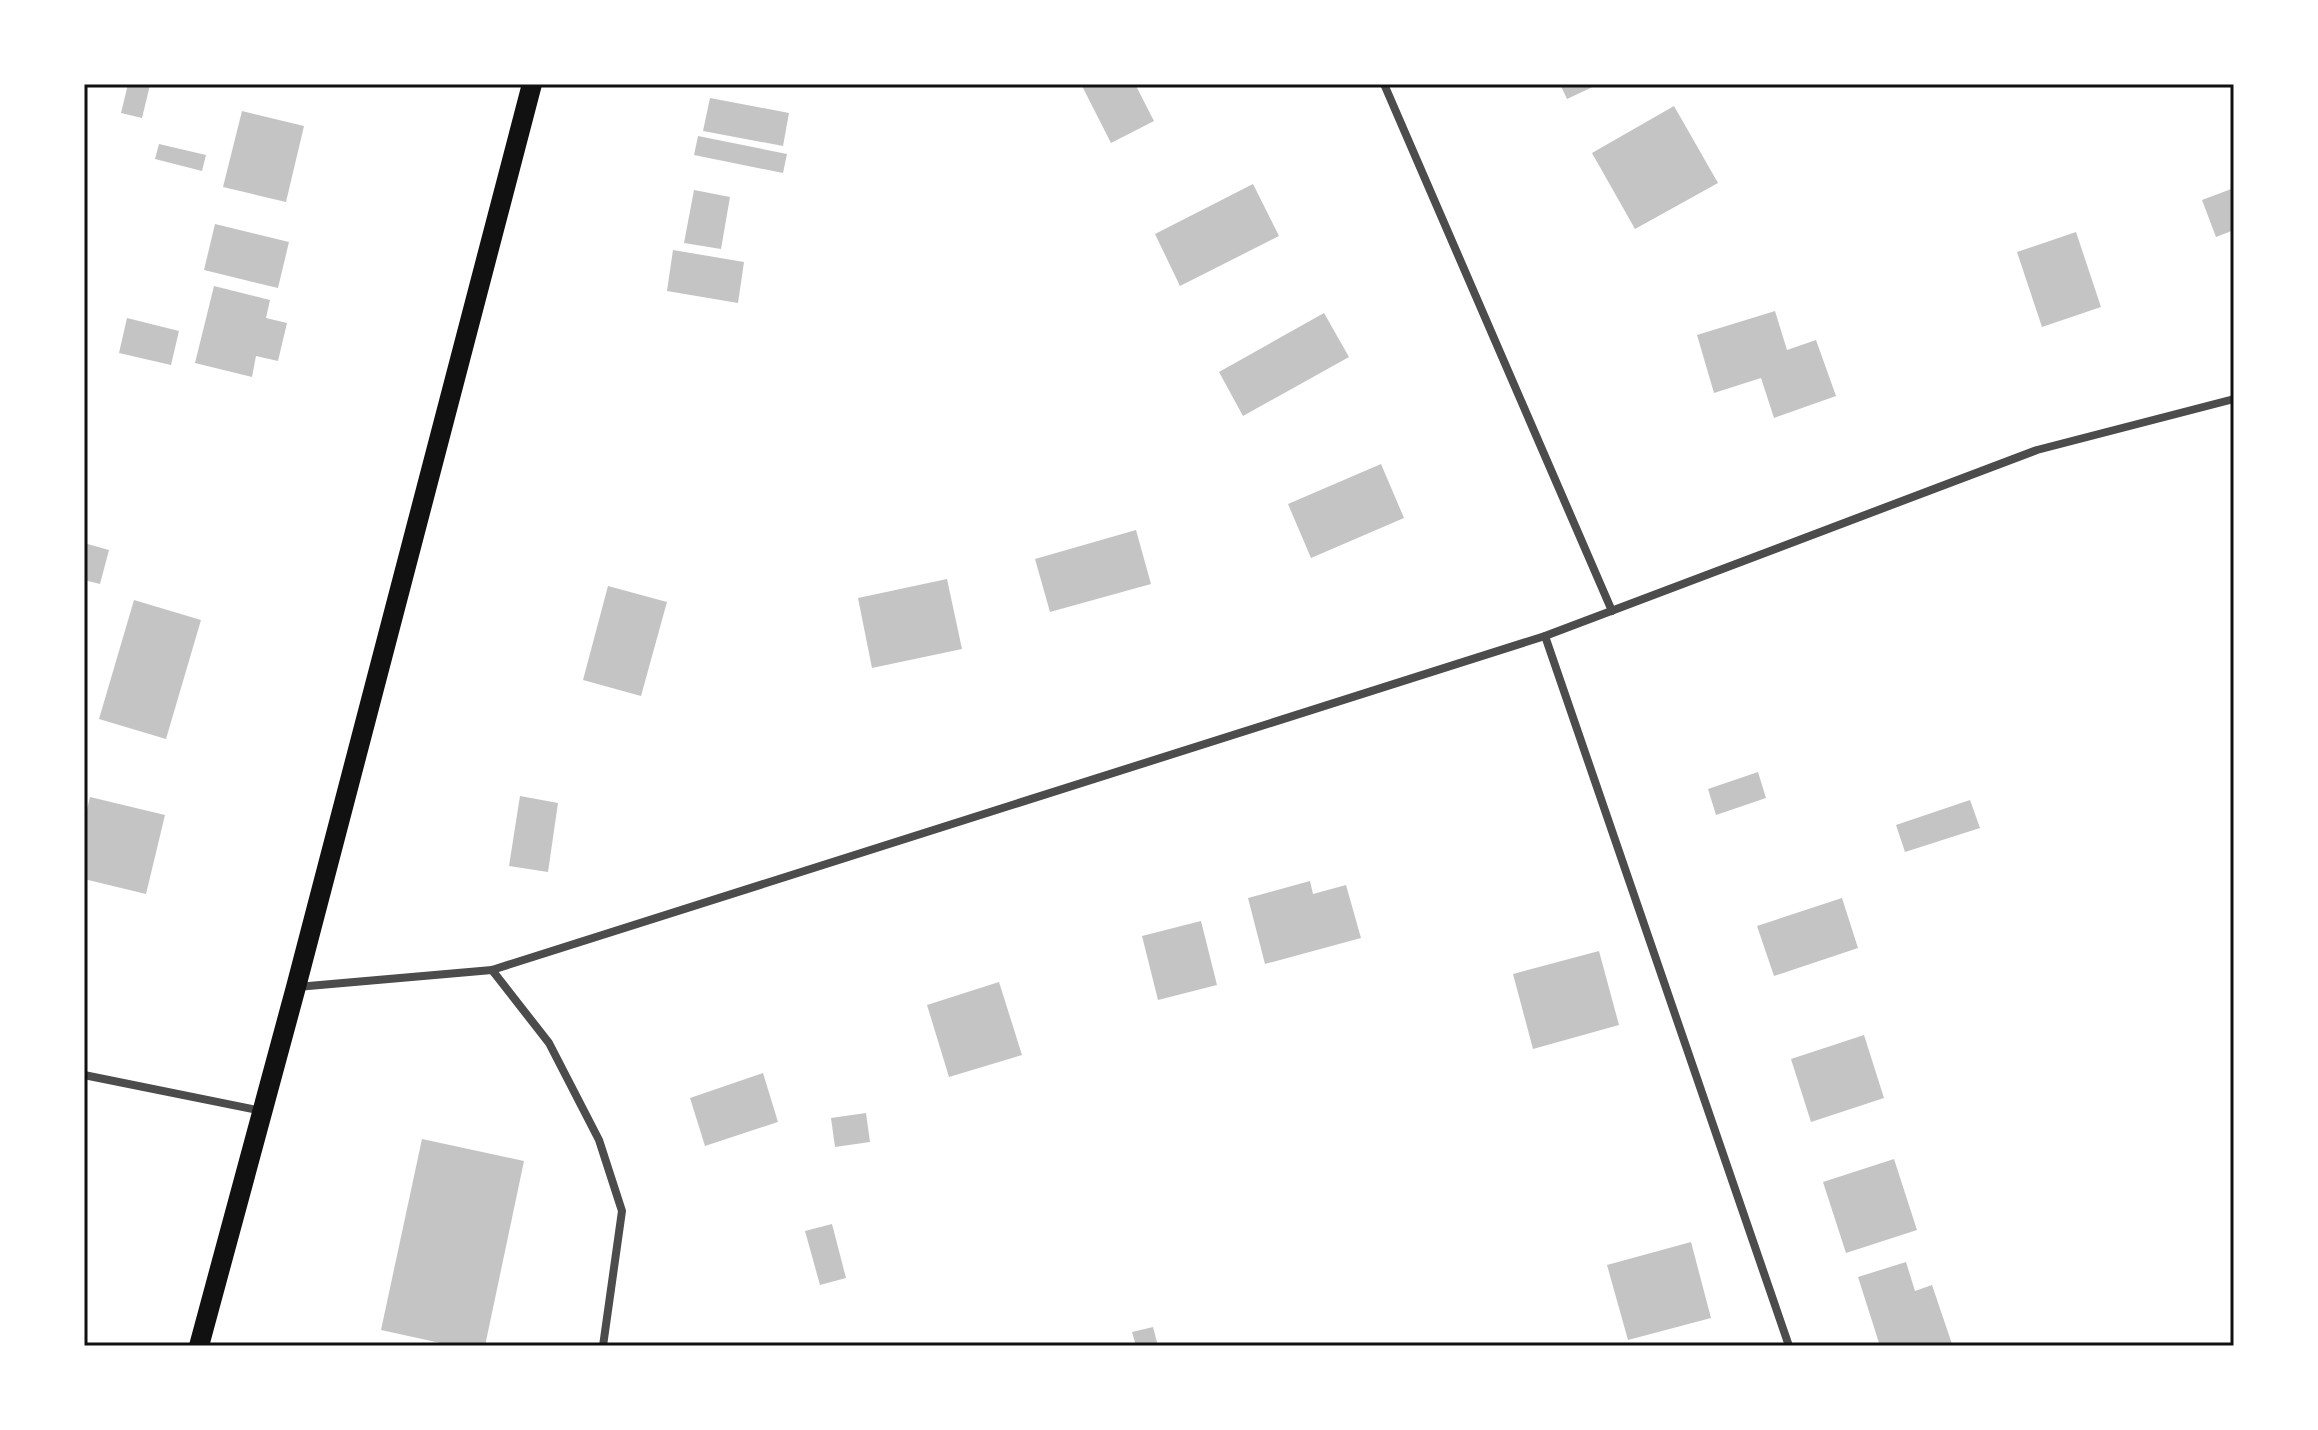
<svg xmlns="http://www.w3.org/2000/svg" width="2318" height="1430" font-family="'PT Sans',sans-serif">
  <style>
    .building { fill: #c4c4c4 }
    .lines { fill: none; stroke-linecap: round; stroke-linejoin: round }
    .minor { stroke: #4c4c4c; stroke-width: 8 }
    .primary { stroke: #111; stroke-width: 20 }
    .neatline { fill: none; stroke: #111; stroke-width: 3 }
  </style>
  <rect width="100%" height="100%" fill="#fff"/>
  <g class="building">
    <path d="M 128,84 L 150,85 L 142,118 L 121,113 Z"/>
    <path d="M 1081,84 L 1135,84 L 1154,121 L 1111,143 Z"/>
    <path d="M 1560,84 L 1599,84 L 1567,99 Z"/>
    <path d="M 710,98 L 789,113 L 783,146 L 703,131 Z"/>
    <path d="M 1674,106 L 1718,183 L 1635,229 L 1592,153 Z"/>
    <path d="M 242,111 L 304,126 L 286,202 L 223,187 Z"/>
    <path d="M 698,136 L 787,154 L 783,173 L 694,155 Z"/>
    <path d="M 159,144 L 206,155 L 202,171 L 155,159 Z"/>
    <path d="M 1253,184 L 1279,236 L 1180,286 L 1155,234 Z"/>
    <path d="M 2234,188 L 2234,230 L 2216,237 L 2202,200 Z"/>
    <path d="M 694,190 L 730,197 L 721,249 L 684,243 Z"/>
    <path d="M 215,224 L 289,242 L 278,288 L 204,270 Z"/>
    <path d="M 2076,232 L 2101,307 L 2042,327 L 2017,252 Z"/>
    <path d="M 673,250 L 744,262 L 738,303 L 667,291 Z"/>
    <path d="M 214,286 L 270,300 L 266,318 L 287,323 L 278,361 L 256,356 L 252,377 L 195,363 Z"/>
    <path d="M 1775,311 L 1787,350 L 1816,340 L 1836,396 L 1774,418 L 1761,378 L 1714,393 L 1697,335 Z"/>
    <path d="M 1324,313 L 1349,357 L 1243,416 L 1219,372 Z"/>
    <path d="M 127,318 L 179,331 L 171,365 L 119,353 Z"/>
    <path d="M 1381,464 L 1404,518 L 1311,558 L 1288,504 Z"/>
    <path d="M 1136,530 L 1151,584 L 1050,612 L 1035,559 Z"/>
    <path d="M 84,543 L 109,550 L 100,584 L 84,580 Z"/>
    <path d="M 947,579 L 962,649 L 872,668 L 858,598 Z"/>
    <path d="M 608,586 L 667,602 L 641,696 L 583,680 Z"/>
    <path d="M 134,600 L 201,620 L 166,739 L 99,719 Z"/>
    <path d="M 1758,772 L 1766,798 L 1716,815 L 1708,789 Z"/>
    <path d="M 520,796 L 558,803 L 548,872 L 509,866 Z"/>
    <path d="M 90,797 L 165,815 L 146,894 L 84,879 L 84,822 Z"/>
    <path d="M 1970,800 L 1980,828 L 1905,852 L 1896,825 Z"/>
    <path d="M 1310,881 L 1313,894 L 1346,885 L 1361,938 L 1265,964 L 1248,898 Z"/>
    <path d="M 1842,898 L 1858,948 L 1774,976 L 1757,926 Z"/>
    <path d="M 1201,921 L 1217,985 L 1158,1000 L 1142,936 Z"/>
    <path d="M 1599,951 L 1619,1025 L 1533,1049 L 1513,974 Z"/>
    <path d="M 999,982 L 1022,1055 L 949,1077 L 927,1005 Z"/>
    <path d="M 1864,1035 L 1884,1098 L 1811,1122 L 1791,1059 Z"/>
    <path d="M 763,1073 L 778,1122 L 705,1146 L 690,1098 Z"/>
    <path d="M 866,1113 L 870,1142 L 835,1147 L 831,1118 Z"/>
    <path d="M 422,1139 L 524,1161 L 485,1346 L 454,1346 L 381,1330 Z"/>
    <path d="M 1894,1159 L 1917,1230 L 1846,1253 L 1823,1182 Z"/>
    <path d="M 832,1224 L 846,1278 L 820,1285 L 805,1231 Z"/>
    <path d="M 1691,1242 L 1711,1318 L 1628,1340 L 1607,1265 Z"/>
    <path d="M 1906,1262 L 1915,1291 L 1932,1285 L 1952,1344 L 1944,1346 L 1880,1346 L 1858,1277 Z"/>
    <path d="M 1153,1327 L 1158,1346 L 1136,1346 L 1132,1332 Z"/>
  </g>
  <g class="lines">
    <g class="minor">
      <path d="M 1384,84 L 1612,611"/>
      <path d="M 1545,636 L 1789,1346"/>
      <path d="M 492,970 L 549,1043 L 599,1140 L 622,1211 L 603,1346"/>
      <path d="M 297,987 L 492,970 L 1545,636 L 2037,450 L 2234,399"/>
      <path d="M 84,1075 L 262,1111"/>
    </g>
    <path class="primary" d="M 199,1346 L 296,987 L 532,84"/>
  </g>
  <rect width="2318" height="1430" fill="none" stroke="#ffffff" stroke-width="172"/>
  <rect x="86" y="86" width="2146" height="1258" class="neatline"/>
</svg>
